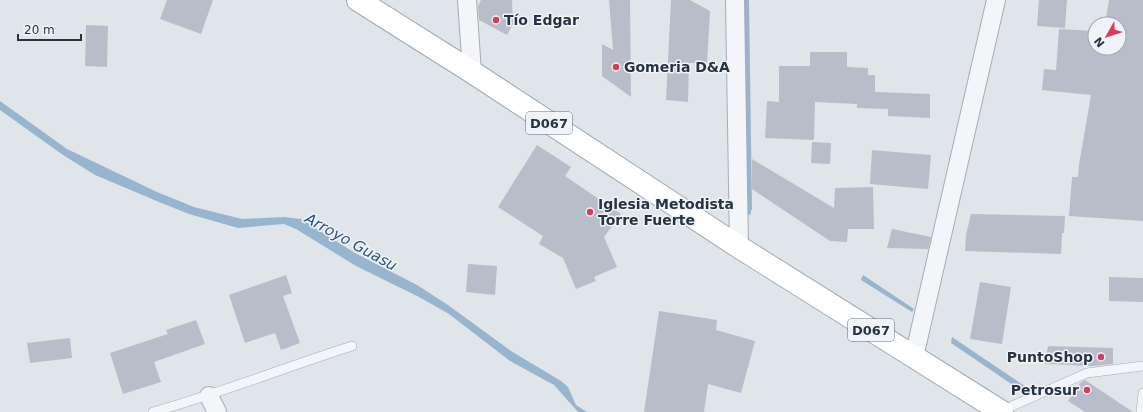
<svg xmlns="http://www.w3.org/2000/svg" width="1143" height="412" font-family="'DejaVu Sans',sans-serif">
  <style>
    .water { fill: #97b5ce }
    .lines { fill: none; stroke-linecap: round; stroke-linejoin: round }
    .stream { stroke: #97b5ce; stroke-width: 6 }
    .building { fill: #b7bec9 }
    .service-casing { stroke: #a5acb5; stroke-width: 10 }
    .minor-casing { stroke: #a5acb5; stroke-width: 20 }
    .primary-casing { stroke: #9eaab7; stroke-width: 24 }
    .service { stroke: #f3f5f8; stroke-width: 9 }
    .minor { stroke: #f3f5f8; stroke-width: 18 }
    .primary { stroke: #fff; stroke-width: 22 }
    .poi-dot { fill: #dc395b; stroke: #f0f4f8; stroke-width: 1.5 }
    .labels { text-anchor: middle; stroke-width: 3; stroke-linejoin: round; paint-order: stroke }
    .shield { fill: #f0f4f8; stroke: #636d7a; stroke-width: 1 }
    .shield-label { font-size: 13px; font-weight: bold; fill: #273344 }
    .poi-label { font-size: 14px; font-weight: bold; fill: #273344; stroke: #f0f4f8; text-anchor: start }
    .water-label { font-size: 15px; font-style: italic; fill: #2d557c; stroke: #f0f4f8 }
  </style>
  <rect width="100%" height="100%" fill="#e0e5ea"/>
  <g class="water">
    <path d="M 743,0 L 749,0 L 752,210 L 745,209 Z"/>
    <path d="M 0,101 L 67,149 L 157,192 L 194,207 L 242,219 L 284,217 L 301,219 L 355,253 L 417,285 L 448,305 L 511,351 L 561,381 L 568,387 L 576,405 L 587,412 L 578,412 L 554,385 L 510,361 L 449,314 L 419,297 L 356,266 L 296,229 L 284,224 L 238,228 L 189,214 L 159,202 L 95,175 L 63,155 L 0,110 Z"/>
    <path d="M 863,275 L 914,309 L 912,312 L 861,280 Z"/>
    <path d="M 952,337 L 1026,387 L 1023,392 L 951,343 Z"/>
  </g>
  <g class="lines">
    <path class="stream" d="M 748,212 L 748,202"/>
  </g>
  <g class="building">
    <path d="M 167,0 L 213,0 L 201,34 L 160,19 Z"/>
    <path d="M 481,0 L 512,0 L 513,24 L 507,35 L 479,20 L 478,6 Z"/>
    <path d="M 609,0 L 630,0 L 631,97 L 602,76 L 602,44 L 613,50 Z"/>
    <path d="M 671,0 L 690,0 L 710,11 L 707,63 L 689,63 L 688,102 L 666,100 Z"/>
    <path d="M 1039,0 L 1067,0 L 1065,28 L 1037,26 Z"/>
    <path d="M 1109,0 L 1143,0 L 1143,221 L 1069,216 L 1072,177 L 1078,177 L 1079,165 L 1091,95 L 1042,90 L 1044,69 L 1056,70 L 1059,29 L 1095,31 L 1095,48 L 1119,48 L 1119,24 L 1105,24 Z"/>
    <path d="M 86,25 L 108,26 L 107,67 L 85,66 Z"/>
    <path d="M 810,52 L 847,52 L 847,67 L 868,68 L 868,75 L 875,75 L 875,92 L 930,94 L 930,118 L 888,116 L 888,109 L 857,108 L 857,104 L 815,102 L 814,140 L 765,138 L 767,101 L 779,102 L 779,66 L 810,66 Z"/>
    <path d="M 812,142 L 831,143 L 830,164 L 811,163 Z"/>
    <path d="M 537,145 L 571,167 L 565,176 L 621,214 L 604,237 L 617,267 L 594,277 L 596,281 L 576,289 L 563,258 L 539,244 L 543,236 L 498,207 Z"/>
    <path d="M 872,150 L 931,155 L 928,189 L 870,184 Z"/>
    <path d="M 752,159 L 834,208 L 835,188 L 873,187 L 874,229 L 848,229 L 847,242 L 830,241 L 752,189 Z"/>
    <path d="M 971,214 L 1065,216 L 1064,233 L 1062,233 L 1061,254 L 965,251 L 966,235 Z"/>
    <path d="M 892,229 L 931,237 L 928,249 L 887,248 Z"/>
    <path d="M 468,264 L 497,266 L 495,295 L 466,292 Z"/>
    <path d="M 286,275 L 292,293 L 283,296 L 300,343 L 281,350 L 275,333 L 245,343 L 229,295 Z"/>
    <path d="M 1109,277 L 1143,278 L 1143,302 L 1109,301 Z"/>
    <path d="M 980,282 L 1011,287 L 1002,344 L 970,339 Z"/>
    <path d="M 659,311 L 717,320 L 716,330 L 755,341 L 741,393 L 708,384 L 704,412 L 644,412 Z"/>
    <path d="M 196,320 L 205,344 L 154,362 L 161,382 L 123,394 L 110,353 L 168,334 L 166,330 Z"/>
    <path d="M 70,338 L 72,358 L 30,363 L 27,343 Z"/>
    <path d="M 1048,346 L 1113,348 L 1113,364 L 1093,366 L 1045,364 Z"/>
    <path d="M 1085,380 L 1133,412 L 1085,412 L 1068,401 L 1080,383 Z"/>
  </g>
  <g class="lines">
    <g class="service-casing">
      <g id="service">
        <path d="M 1001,411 L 1087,373 L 1143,366"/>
        <path d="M 153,412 C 221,393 286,367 352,346"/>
        <path d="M 1141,412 L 1143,393"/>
      </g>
    </g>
    <g class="minor-casing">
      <g id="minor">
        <path d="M 467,0 L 472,72"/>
        <path d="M 735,0 L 739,247"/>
        <path d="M 914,357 L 996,0"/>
        <path d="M 209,396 L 217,412"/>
      </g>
    </g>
    <g class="primary-casing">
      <path id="primary" d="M 358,0 L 472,72 L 739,247 L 1002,412"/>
    </g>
    <use href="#service" class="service"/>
    <use href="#minor" class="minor"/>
    <use href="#primary" class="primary"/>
  </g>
  <g class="poi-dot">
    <circle cx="496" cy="20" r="4"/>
    <circle cx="616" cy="67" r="4"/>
    <circle cx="590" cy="212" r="4"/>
    <circle cx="1101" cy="357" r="4"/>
    <circle cx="1087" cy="390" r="4"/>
  </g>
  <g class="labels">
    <g class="shield">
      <rect x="526" y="112" width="46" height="22" rx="3"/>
      <rect x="848" y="319" width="46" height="22" rx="3"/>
    </g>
    <g class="shield-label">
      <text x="549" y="128">D067</text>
      <text x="871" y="335">D067</text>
    </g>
    <g class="poi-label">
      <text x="504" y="25">Tío Edgar</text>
      <text x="624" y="72">Gomeria D&amp;A</text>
      <text x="598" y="209">Iglesia Metodista<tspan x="598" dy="16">Torre Fuerte</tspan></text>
      <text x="1093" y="362" text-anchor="end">PuntoShop</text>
      <text x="1079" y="395" text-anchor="end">Petrosur</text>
    </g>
    <g class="water-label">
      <text transform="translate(351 242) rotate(29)" y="5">Arroyo Guasu</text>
    </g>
  </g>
  <g transform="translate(1107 36) rotate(231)"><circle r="19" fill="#f0f4f8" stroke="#a0a7b0"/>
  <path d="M0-3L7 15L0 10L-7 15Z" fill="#dc395b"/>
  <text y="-6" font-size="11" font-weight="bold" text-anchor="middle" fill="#273344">N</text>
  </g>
  <path d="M18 34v6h63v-6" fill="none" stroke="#273344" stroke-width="2"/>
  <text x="24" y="34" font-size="12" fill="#273344" stroke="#f0f4f8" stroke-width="3" paint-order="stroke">20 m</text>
</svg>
